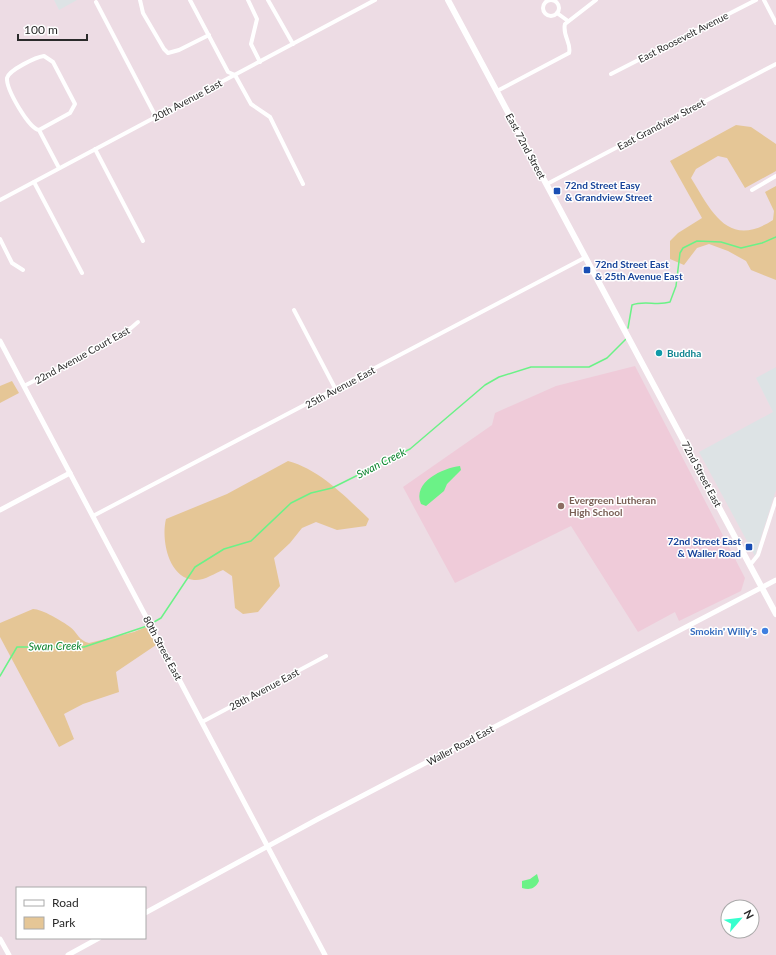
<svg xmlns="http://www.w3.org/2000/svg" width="776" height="955" font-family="Lato,sans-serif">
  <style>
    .industrial { fill: #dde3e5 }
    .education { fill: #efcbd9 }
    .green { fill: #e5c696 }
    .water { fill: #6bf287 }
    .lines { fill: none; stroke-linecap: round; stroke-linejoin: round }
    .stream { stroke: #6bf287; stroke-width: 1.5 }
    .minor { stroke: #fff; stroke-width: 4 }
    .tertiary { stroke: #fff; stroke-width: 5 }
    .secondary { stroke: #fff; stroke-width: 6 }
    .transit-dot { fill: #1a4fb4; stroke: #fff; stroke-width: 1.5 }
    .culture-dot { fill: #0f9aa8; stroke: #fff; stroke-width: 1.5 }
    .education-dot { fill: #8d6e63; stroke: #fff; stroke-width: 1.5 }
    .shop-dot { fill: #3f7fe0; stroke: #fff; stroke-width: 1.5 }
    .labels { text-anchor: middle; stroke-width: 3; stroke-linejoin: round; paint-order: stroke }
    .street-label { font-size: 10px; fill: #2a2a2a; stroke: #fff }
    .transit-label { font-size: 10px; font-weight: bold; fill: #164399; stroke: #fff; text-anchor: start }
    .culture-label { font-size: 10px; font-weight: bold; fill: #0d838f; stroke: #fff; text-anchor: start }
    .education-label { font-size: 10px; font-weight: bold; fill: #785e54; stroke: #fff; text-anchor: start }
    .shop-label { font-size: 10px; font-weight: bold; fill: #366cbe; stroke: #fff; text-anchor: end }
    .water-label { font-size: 11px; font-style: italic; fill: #0b832d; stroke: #fff }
  </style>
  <rect width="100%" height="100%" fill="#eddce4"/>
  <g class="industrial">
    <path d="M 54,0 L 77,0 L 59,10 Z"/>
    <path d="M 776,367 L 776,490 L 755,556 L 699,452 L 773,412 L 756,378 Z"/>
  </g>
  <path class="education" d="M 635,366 L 745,578 L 741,591 L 679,621 L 675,612 L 638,632 L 571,526 L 455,583 L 403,487 L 492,425 L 495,413 L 556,386 Z"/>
  <g class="green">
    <path d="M 736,125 L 751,127 L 776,144 L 776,171 L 745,188 L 727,158 L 718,156 L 696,169 L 691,178 C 712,212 728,249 773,220 L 774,211 L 765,192 L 776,186 L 776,280 L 751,270 L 746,261 L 728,251 L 709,244 L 697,248 L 684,265 L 670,259 L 670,241 L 678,233 L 702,218 L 670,161 Z"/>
    <path d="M 12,381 L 19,393 L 0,403 L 0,386 Z"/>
    <path d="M 288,461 C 319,469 346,497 369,519 L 366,526 L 337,530 L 316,522 L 302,528 L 290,543 L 274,558 L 280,586 L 258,612 L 243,614 L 235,608 L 232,576 L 223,570 C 215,573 204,581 194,580 C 168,578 161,539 166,519 L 227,494 Z"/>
    <path d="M 33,609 C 42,609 62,621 70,627 C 77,632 79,641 89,643 L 134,632 L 146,627 L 156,645 L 116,672 L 119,692 L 83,704 L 64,714 L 74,739 L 59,747 L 0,637 L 0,623 Z"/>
  </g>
  <g class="water">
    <path d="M 460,466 L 461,470 L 447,484 L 444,491 L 426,506 L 421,504 C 412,482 443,468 460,466 Z"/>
    <path d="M 537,874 L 539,881 C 535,889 530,890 522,888 L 522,881 L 530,879 Z"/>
  </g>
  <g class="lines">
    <g class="stream">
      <path d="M 628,328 L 632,305 C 644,300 657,306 670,302 L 676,286 L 680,253 L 683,248 L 697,241 L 721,242 L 741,248 L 762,243 L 776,237"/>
      <path d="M 154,622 L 161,618 L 195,567 L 224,549 L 251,541 L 291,503 L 311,493 L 332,488 L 410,449 L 485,385 L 499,377 L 531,367 L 589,367 L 607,358 L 626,339"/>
      <path d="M 0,676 L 17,647 L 84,647 L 147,626"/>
    </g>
    <g class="minor">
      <path d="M 140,0 L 143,13 L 164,49 L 168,53 L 179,50 L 209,35"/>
      <path d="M 190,0 L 228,72 L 235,75 L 251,104 L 270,117 L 303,184"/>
      <path d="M 248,0 L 257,19 L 251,44 L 260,62"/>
      <path d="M 268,0 L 293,44"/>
      <path d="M 764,0 L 776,23"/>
      <circle cx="551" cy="8" r="8"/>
      <path d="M 96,2 L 156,117"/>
      <path d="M 557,13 L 568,21"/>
      <path d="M 611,74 L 756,0"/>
      <path d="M 497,91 L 569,53 C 572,44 562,35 565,24 L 596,0"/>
      <path d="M 39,130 L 70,113 L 75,104 L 53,62 L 44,56 C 36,57 9,70 7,78 C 6,89 29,129 39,130 L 59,168"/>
      <path d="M 95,149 L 143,241"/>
      <path d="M 34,182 L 82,273"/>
      <path d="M 547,184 L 776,64"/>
      <path d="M 752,190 L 776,176"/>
      <path d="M 0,200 L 375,0"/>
      <path d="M 0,239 L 12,263 L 23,270"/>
      <path d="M 294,310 L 336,390"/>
      <path d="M 24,386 L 115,339 L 131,328 L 138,322"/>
      <path d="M 93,516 L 586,257"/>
      <path d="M 750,565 L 758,555 L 776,499"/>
      <path d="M 202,722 L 326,656"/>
    </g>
    <g class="tertiary">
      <path d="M 0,341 L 325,955"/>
      <path d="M 0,510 L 70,473"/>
      <path d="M 145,913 L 318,819 L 776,580"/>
      <path d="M 0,939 L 9,955"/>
      <path d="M 68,955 L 99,938"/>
    </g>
    <path class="secondary" d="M 448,0 L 776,614"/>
  </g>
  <g class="transit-dot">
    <rect x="553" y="187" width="8" height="8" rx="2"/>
    <rect x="583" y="266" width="8" height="8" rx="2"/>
    <rect x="745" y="543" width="8" height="8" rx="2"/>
  </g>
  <circle class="culture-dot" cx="659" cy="353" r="4"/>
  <circle class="education-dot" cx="561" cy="506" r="4"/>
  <circle class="shop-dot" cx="765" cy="631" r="4"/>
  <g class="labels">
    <g class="street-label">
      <text transform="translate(683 37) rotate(-27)" y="4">East Roosevelt Avenue</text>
      <text transform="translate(187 100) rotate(-28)" y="4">20th Avenue East</text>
      <text transform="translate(661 124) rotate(-28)" y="4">East Grandview Street</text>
      <text transform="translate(526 146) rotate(62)" y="4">East 72nd Street</text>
      <text transform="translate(82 355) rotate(-29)" y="4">22nd Avenue Court East</text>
      <text transform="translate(340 387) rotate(-28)" y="4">25th Avenue East</text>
      <text transform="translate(702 474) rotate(62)" y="4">72nd Street East</text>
      <text transform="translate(163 648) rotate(62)" y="4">80th Street East</text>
      <text transform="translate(264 689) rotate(-28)" y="4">28th Avenue East</text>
      <text transform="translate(460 745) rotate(-28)" y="4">Waller Road East</text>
    </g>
    <g class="transit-label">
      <text x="565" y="189">72nd Street Easy<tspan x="565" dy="12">&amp; Grandview Street</tspan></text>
      <text x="595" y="268">72nd Street East<tspan x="595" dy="12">&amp; 25th Avenue East</tspan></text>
      <text x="741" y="545" text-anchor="end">72nd Street East<tspan x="741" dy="12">&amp; Waller Road</tspan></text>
    </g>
    <g class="culture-label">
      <text x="667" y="357">Buddha</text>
    </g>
    <g class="education-label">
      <text x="569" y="504">Evergreen Lutheran<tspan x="569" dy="12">High School</tspan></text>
    </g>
    <g class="shop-label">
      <text x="757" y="635">Smokin' Willy's</text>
    </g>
    <g class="water-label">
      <text transform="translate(381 463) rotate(-27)" y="4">Swan Creek</text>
      <text transform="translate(55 646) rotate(-1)" y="4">Swan Creek</text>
    </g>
  </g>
  <rect x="16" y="887" width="130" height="52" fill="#ffffff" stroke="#aaaaaa"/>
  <rect x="24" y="900" width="20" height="6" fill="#ffffff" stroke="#aaaaaa"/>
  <text x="52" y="907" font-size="12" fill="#2a2a2a">Road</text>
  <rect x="24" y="917" width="20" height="12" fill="#e5c696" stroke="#aaaaaa"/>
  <text x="52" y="927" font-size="12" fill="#2a2a2a">Park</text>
  <g transform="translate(740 919) rotate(62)"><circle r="19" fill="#ffffff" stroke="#aaaaaa"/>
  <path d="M0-3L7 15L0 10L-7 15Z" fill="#37ffce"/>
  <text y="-6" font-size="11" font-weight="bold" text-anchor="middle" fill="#2a2a2a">N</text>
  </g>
  <path d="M18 34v6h69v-6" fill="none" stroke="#2a2a2a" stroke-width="2"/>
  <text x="24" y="34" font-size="12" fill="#2a2a2a" stroke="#ffffff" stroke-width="3" paint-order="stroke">100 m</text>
</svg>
